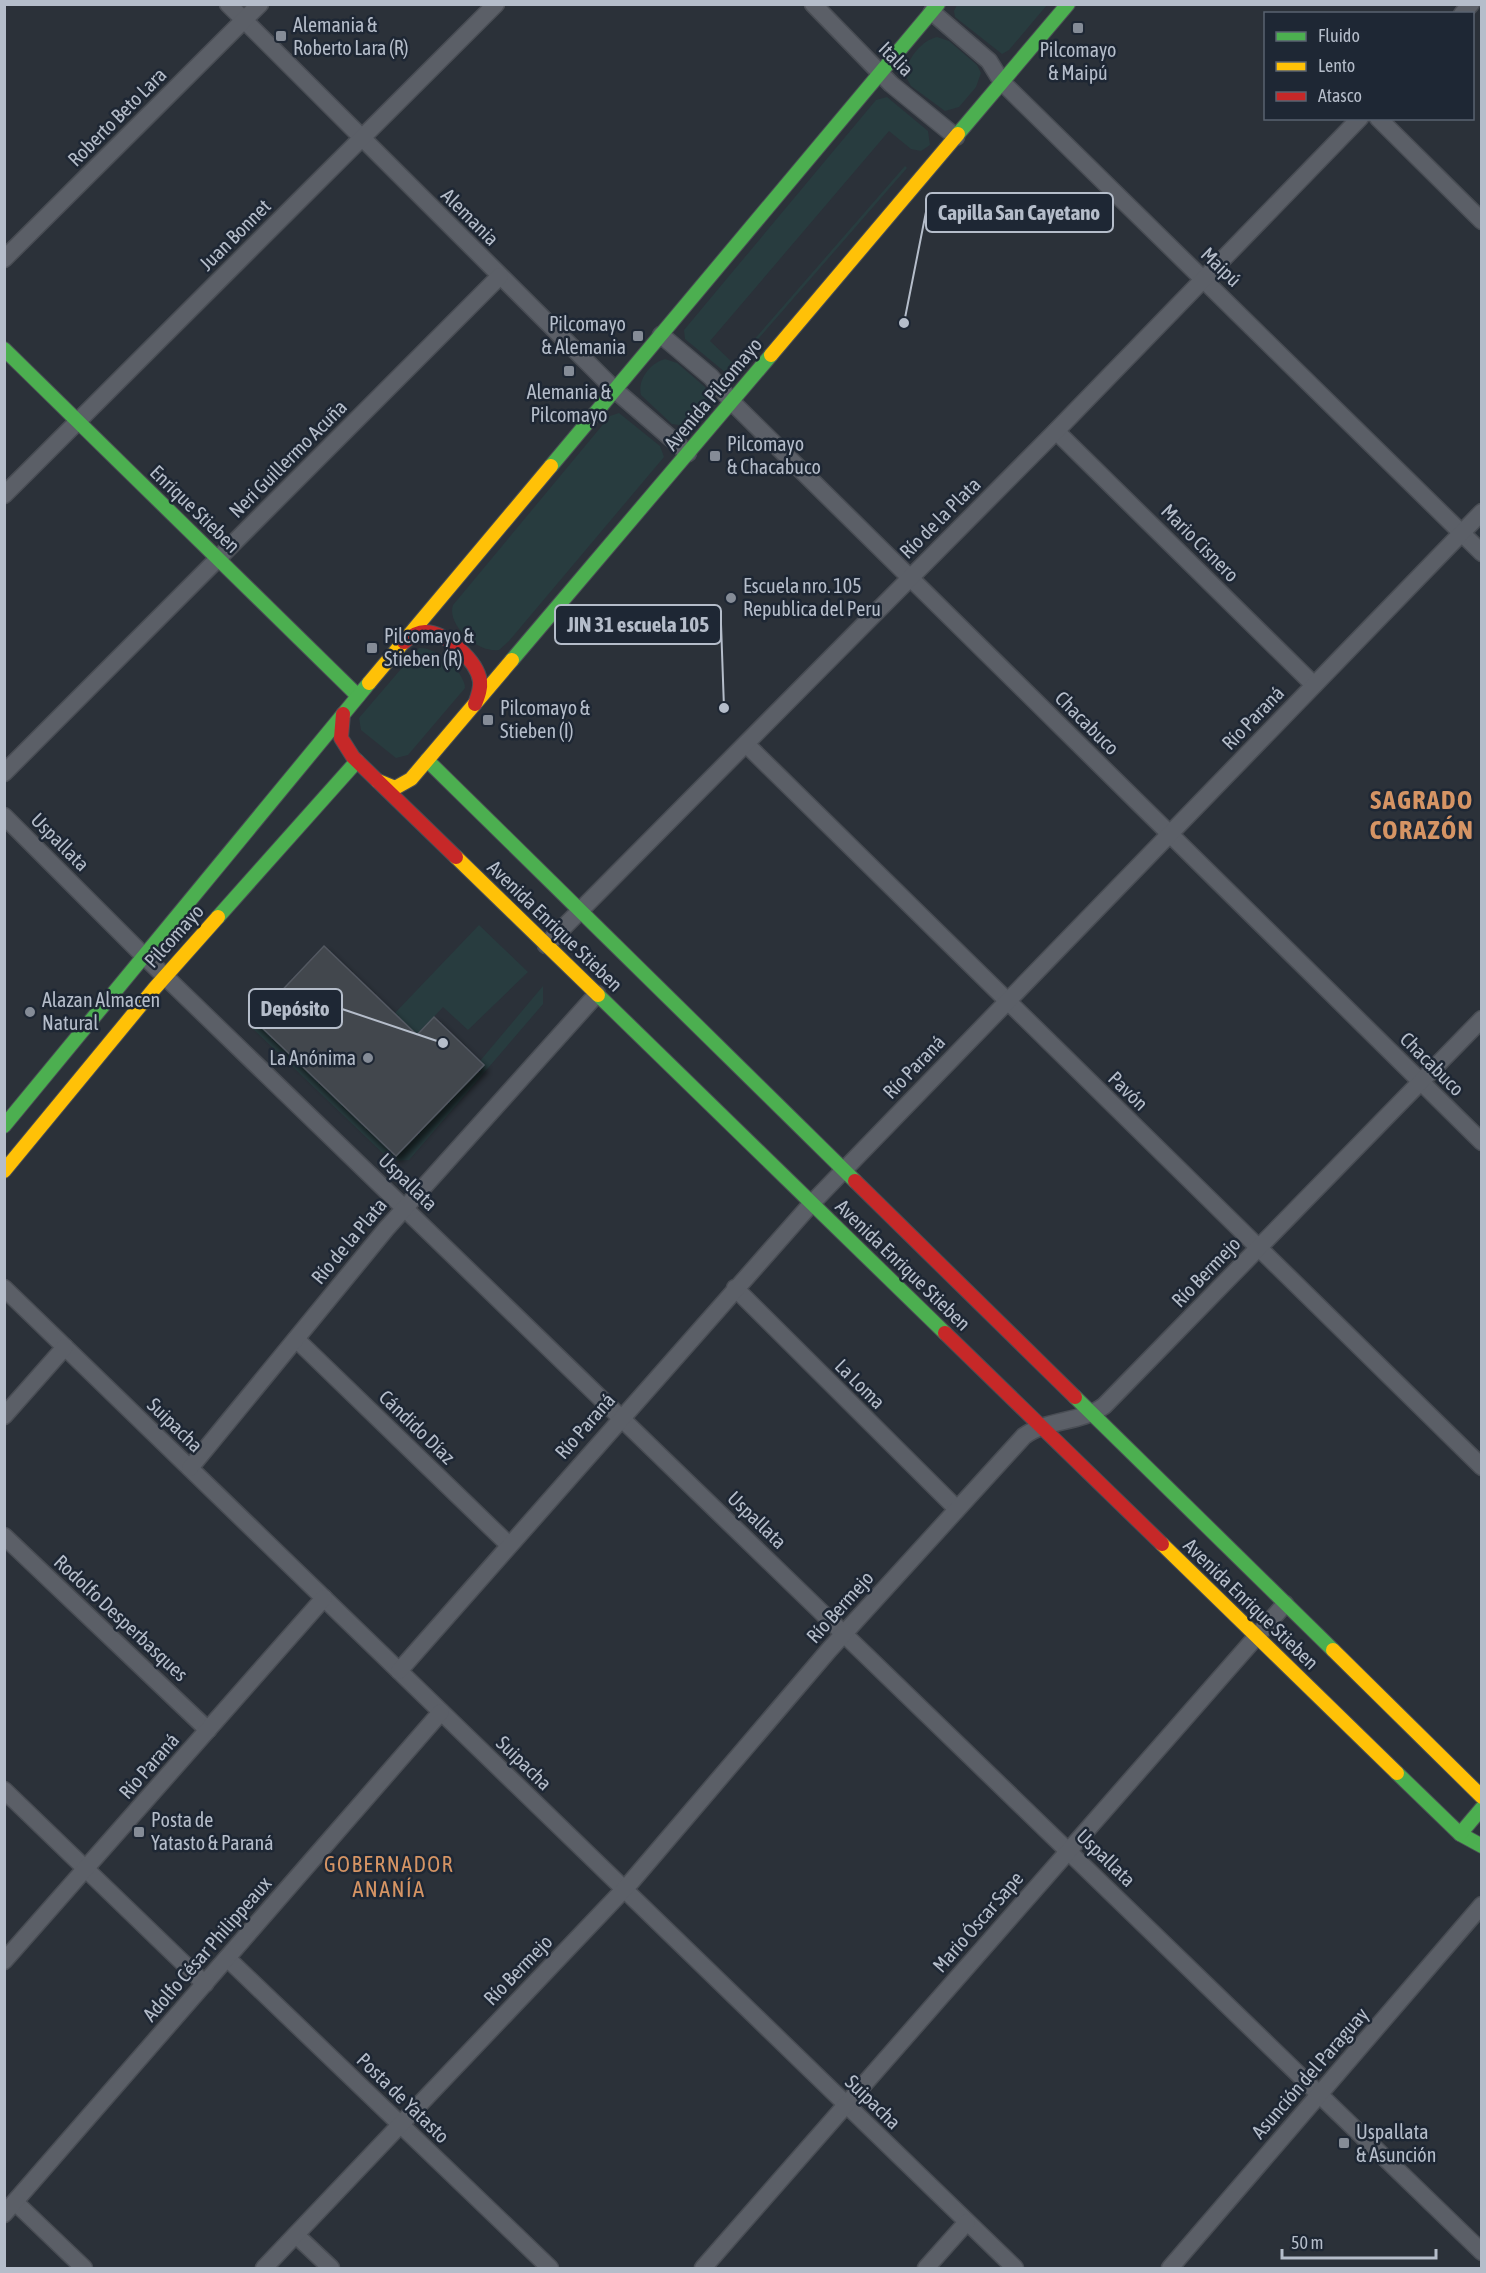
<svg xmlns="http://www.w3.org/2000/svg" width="1486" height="2273" font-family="'Asap Condensed',sans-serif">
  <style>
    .green { fill: #283c3f }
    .building { fill: #42474e; stroke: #535861; stroke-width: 1.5; filter: url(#shadow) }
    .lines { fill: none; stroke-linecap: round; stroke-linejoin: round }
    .street-casing { stroke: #494d54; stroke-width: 19 }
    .fast-casing { stroke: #494d54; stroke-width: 16 }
    .slow-casing { stroke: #494d54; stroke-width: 16 }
    .jam-casing { stroke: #494d54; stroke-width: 16 }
    .street { stroke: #5b5f67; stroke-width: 16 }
    .fast { stroke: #4caf50; stroke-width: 14 }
    .slow { stroke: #ffc107; stroke-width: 14 }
    .jam { stroke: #c62828; stroke-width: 14 }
    .poi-dot { fill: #858c97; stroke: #1e2734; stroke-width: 2 }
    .labels { text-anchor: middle; stroke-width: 5; stroke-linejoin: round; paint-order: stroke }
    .poi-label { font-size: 20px; fill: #b5bdca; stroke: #1e2734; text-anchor: start }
    .street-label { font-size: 20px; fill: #b5bdca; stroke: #1e2734 }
    .quarter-label { font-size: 22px; letter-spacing: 1.5px; fill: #d59464; stroke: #1e2734 }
    .district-label { font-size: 26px; font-weight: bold; letter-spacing: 1.5px; fill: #d59464; stroke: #1e2734 }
    .leader { fill: none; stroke: #b5bdca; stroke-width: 2 }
    .callout-dot { fill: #b5bdca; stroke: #1e2734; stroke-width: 2 }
    .callout { fill: #1e2734; stroke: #b5bdca; stroke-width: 2 }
    .callout-label { font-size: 21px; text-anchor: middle; font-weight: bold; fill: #b5bdca }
  </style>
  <defs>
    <filter id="shadow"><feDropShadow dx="3.5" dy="6" stdDeviation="3" flood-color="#0009"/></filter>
  </defs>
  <rect width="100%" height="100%" fill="#2b3139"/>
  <g class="green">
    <path d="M 957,5 L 957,4 L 1047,5 L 1009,50 L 1002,54 L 955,17 L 954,11 Z"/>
    <path d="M 937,37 L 949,41 L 977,65 L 981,73 L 976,87 L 959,107 L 945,111 L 911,86 L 905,75 C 906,60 922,40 937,37 Z"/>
    <path d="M 887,97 L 928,131 L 930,145 L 921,151 L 911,149 L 889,131 L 710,341 L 733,363 L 733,372 L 726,373 L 685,339 L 684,330 L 876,100 Z"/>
    <path d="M 905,166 L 907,168 L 746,353 L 745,350 Z"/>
    <path d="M 665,359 L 677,363 L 705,387 L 708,394 L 706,408 L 686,426 L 672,424 L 641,395 C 637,380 650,363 665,359 Z"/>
    <path d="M 619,413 L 660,446 L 664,457 L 509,641 L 499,650 C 479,654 446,625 453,605 L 610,416 Z"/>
    <path d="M 419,648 C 435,646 465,672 465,688 L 408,755 L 396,758 L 361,730 L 359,718 Z"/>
    <path d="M 479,925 L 528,972 L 468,1030 L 443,1007 L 417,1035 L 395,1013 Z"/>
    <path d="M 543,986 L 543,1004 L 409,1160 L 391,1161 L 249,1025 L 254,1020 L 396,1156 L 483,1065 L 480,1061 Z"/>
  </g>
  <path class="building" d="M 324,946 L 417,1035 L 434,1017 L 484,1065 L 396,1156 L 254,1020 Z"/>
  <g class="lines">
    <g class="street-casing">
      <g id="street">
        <path d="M 228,4 L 615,390 L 688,453"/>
        <path d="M 813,4 L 891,84 L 956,137"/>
        <path d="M 932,12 L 989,61 L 1002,82 L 1482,553"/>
        <path d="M 1462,14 L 1471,4"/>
        <path d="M 1378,118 L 1482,221"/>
        <path d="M 4,259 L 260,4"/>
        <path d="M 661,335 L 711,377 L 732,402 L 1482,1142"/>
        <path d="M 1056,431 L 1314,685"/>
        <path d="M 4,495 L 496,4"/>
        <path d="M 746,744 L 1482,1467"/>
        <path d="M 4,773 L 500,276"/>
        <path d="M 4,816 L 144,956 L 1482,2252"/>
        <path d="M 546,945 L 1056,431 L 1360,118"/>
        <path d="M 4,1288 L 1015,2268"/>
        <path d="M 735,1288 L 957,1509"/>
        <path d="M 296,1339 L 509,1545"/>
        <path d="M 4,1416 L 65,1347"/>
        <path d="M 190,1468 L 386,1229 L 597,994"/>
        <path d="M 4,1536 L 208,1730"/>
        <path d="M 399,1671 L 812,1203 L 1482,512"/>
        <path d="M 4,1790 L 205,1984"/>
        <path d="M 227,1958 L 550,2268"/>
        <path d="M 4,1961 L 324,1598"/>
        <path d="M 15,2202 L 84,2268"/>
        <path d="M 4,2214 L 441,1712"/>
        <path d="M 296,2235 L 331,2268"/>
        <path d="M 264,2268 L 631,1882 L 829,1650 L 1024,1436 C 1047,1419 1080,1423 1104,1406 L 1482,1019"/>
        <path d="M 703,2268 L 1285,1604"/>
        <path d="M 926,2268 L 967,2222"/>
        <path d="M 1170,2268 L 1482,1905"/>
      </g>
    </g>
    <g class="fast-casing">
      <g id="fast">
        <path d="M 958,134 L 1068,4"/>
        <path d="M 4,349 L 358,696"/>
        <path d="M 551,466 L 938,4"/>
        <path d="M 512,660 L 771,355"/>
        <path d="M 427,760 L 855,1181"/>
        <path d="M 218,917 L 357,761"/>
        <path d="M 598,995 L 945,1333"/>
        <path d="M 4,1126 L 369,683"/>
        <path d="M 1075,1397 L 1333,1650"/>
        <path d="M 1397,1773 L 1460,1834 L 1482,1846"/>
        <path d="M 1460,1834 L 1482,1808"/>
      </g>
    </g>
    <g class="slow-casing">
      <g id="slow">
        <path d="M 771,355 L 958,134"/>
        <path d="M 369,683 L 551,466"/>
        <path d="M 378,781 L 395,788 L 411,779 L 512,660"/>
        <path d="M 456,857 L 598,995"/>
        <path d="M 4,1171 L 154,989 L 218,917"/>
        <path d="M 1162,1544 L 1397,1773"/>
        <path d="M 1333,1650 L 1482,1797"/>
      </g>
    </g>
    <g class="jam-casing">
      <g id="jam">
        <path d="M 404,642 C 410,637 417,632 425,632 C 446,632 477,661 480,681 C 481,689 478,696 475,704"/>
        <path d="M 343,714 L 341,738 L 353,757 L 456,857"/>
        <path d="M 855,1181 L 1075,1397"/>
        <path d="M 945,1333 L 1162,1544"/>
      </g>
    </g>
    <use href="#street" class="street"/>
    <use href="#fast" class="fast"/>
    <use href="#slow" class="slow"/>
    <use href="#jam" class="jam"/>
  </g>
  <g class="poi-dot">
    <rect x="1072" y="22" width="12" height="12" rx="3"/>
    <rect x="275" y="30" width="12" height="12" rx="3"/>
    <rect x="632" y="330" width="12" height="12" rx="3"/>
    <rect x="563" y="365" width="12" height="12" rx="3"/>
    <rect x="709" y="450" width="12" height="12" rx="3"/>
    <circle cx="731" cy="598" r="6"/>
    <rect x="366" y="642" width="12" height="12" rx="3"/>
    <rect x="482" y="714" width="12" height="12" rx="3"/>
    <circle cx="30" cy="1012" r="6"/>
    <circle cx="368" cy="1058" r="6"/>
    <rect x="133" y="1826" width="12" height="12" rx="3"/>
    <rect x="1338" y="2137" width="12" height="12" rx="3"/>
  </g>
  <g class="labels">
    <g class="poi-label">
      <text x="293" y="32">Alemania &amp;<tspan x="293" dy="23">Roberto Lara (R)</tspan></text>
      <text x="1078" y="57" text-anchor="middle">Pilcomayo<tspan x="1078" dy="23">&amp; Maipú</tspan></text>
      <text x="626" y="331" text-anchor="end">Pilcomayo<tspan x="626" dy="23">&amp; Alemania</tspan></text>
      <text x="569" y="399" text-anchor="middle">Alemania &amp;<tspan x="569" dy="23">Pilcomayo</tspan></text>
      <text x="727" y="451">Pilcomayo<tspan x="727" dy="23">&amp; Chacabuco</tspan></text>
      <text x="743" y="593">Escuela nro. 105<tspan x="743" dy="23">Republica del Peru</tspan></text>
      <text x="384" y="643">Pilcomayo &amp;<tspan x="384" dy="23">Stieben (R)</tspan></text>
      <text x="500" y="715">Pilcomayo &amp;<tspan x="500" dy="23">Stieben (I)</tspan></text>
      <text x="42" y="1007">Alazan Almacen<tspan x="42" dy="23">Natural</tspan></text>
      <text x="356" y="1065" text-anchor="end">La Anónima</text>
      <text x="151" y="1827">Posta de<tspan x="151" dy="23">Yatasto &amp; Paraná</tspan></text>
      <text x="1356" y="2139">Uspallata<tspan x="1356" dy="23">&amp; Asunción</tspan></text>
    </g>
    <g class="street-label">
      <text transform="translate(896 59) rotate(45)" y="7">Italia</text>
      <text transform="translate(117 117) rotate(-45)" y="7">Roberto Beto Lara</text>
      <text transform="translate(470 217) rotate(45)" y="7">Alemania</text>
      <text transform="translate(235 235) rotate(-45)" y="7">Juan Bonnet</text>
      <text transform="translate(1221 267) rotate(44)" y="7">Maipú</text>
      <text transform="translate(713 394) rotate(-50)" y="7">Avenida Pilcomayo</text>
      <text transform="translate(288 459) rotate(-45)" y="7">Neri Guillermo Acuña</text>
      <text transform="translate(195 509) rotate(44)" y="7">Enrique Stieben</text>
      <text transform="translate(940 518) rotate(-45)" y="7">Río de la Plata</text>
      <text transform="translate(1200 543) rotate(45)" y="7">Mario Cisnero</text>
      <text transform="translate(1253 718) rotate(-46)" y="7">Río Paraná</text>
      <text transform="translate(1087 723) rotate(45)" y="7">Chacabuco</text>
      <text transform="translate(60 842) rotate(45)" y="7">Uspallata</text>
      <text transform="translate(555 926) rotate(44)" y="7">Avenida Enrique Stieben</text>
      <text transform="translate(174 936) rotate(-48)" y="7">Pilcomayo</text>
      <text transform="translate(1432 1064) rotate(45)" y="7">Chacabuco</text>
      <text transform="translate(914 1067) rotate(-46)" y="7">Río Paraná</text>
      <text transform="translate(1128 1091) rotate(44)" y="7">Pavón</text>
      <text transform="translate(408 1182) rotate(44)" y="7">Uspallata</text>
      <text transform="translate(349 1241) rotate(-50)" y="7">Río de la Plata</text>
      <text transform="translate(903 1265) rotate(44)" y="7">Avenida Enrique Stieben</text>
      <text transform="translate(1206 1272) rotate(-46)" y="7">Río Bermejo</text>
      <text transform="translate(860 1384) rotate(45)" y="7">La Loma</text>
      <text transform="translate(175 1425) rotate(44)" y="7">Suipacha</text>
      <text transform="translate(585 1426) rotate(-49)" y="7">Río Paraná</text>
      <text transform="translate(417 1427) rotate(44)" y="7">Cándido Díaz</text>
      <text transform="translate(757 1520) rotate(44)" y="7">Uspallata</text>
      <text transform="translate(1251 1604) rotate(44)" y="7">Avenida Enrique Stieben</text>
      <text transform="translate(840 1607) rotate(-48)" y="7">Río Bermejo</text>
      <text transform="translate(121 1618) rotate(43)" y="7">Rodolfo Desperbasques</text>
      <text transform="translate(524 1763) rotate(44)" y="7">Suipacha</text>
      <text transform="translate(149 1766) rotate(-49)" y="7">Río Paraná</text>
      <text transform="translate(1106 1858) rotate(44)" y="7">Uspallata</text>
      <text transform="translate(978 1922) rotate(-49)" y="7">Mario Óscar Sape</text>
      <text transform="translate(207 1949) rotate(-49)" y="7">Adolfo César Philippeaux</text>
      <text transform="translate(518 1970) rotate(-46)" y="7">Río Bermejo</text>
      <text transform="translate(1310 2073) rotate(-49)" y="7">Asunción del Paraguay</text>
      <text transform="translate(403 2098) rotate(44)" y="7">Posta de Yatasto</text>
      <text transform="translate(873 2102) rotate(44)" y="7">Suipacha</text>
    </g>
    <g class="quarter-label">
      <text x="389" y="1872">GOBERNADOR<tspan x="389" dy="25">ANANÍA</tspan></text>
    </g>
    <g class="district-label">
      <text x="1422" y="809">SAGRADO<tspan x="1422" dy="30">CORAZÓN</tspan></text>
    </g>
  </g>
  <path class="leader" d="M904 323L926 212M724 708L721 624M443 1043L342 1009"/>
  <g class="callout-dot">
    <circle cx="904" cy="323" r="6"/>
    <circle cx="724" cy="708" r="6"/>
    <circle cx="443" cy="1043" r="6"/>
  </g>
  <g class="callout">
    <rect x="926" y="193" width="187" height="39" rx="6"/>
    <rect x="555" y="605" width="166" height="39" rx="6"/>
    <rect x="249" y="989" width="93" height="39" rx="6"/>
  </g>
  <g class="callout-label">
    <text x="1019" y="220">Capilla San Cayetano</text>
    <text x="638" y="632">JIN 31 escuela 105</text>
    <text x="295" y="1016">Depósito</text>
  </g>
  <rect width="1486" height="2273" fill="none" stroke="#b5bdca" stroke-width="12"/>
  <rect x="1264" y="12" width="210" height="108" fill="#1e2734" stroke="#5a6370" stroke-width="1.5"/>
  <rect x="1276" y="32" width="30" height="9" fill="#4caf50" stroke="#5a6370" stroke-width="1.5"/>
  <text x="1318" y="42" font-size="18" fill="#b5bdca">Fluido</text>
  <rect x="1276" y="62" width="30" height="9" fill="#ffc107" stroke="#5a6370" stroke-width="1.5"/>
  <text x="1318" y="72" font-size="18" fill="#b5bdca">Lento</text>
  <rect x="1276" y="92" width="30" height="9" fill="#c62828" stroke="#5a6370" stroke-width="1.5"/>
  <text x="1318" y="102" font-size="18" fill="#b5bdca">Atasco</text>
  <path d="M1282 2249v9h154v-9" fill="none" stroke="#b5bdca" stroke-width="3"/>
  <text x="1291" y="2249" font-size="18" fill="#b5bdca" stroke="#1e2734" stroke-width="4.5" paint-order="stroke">50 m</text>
</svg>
